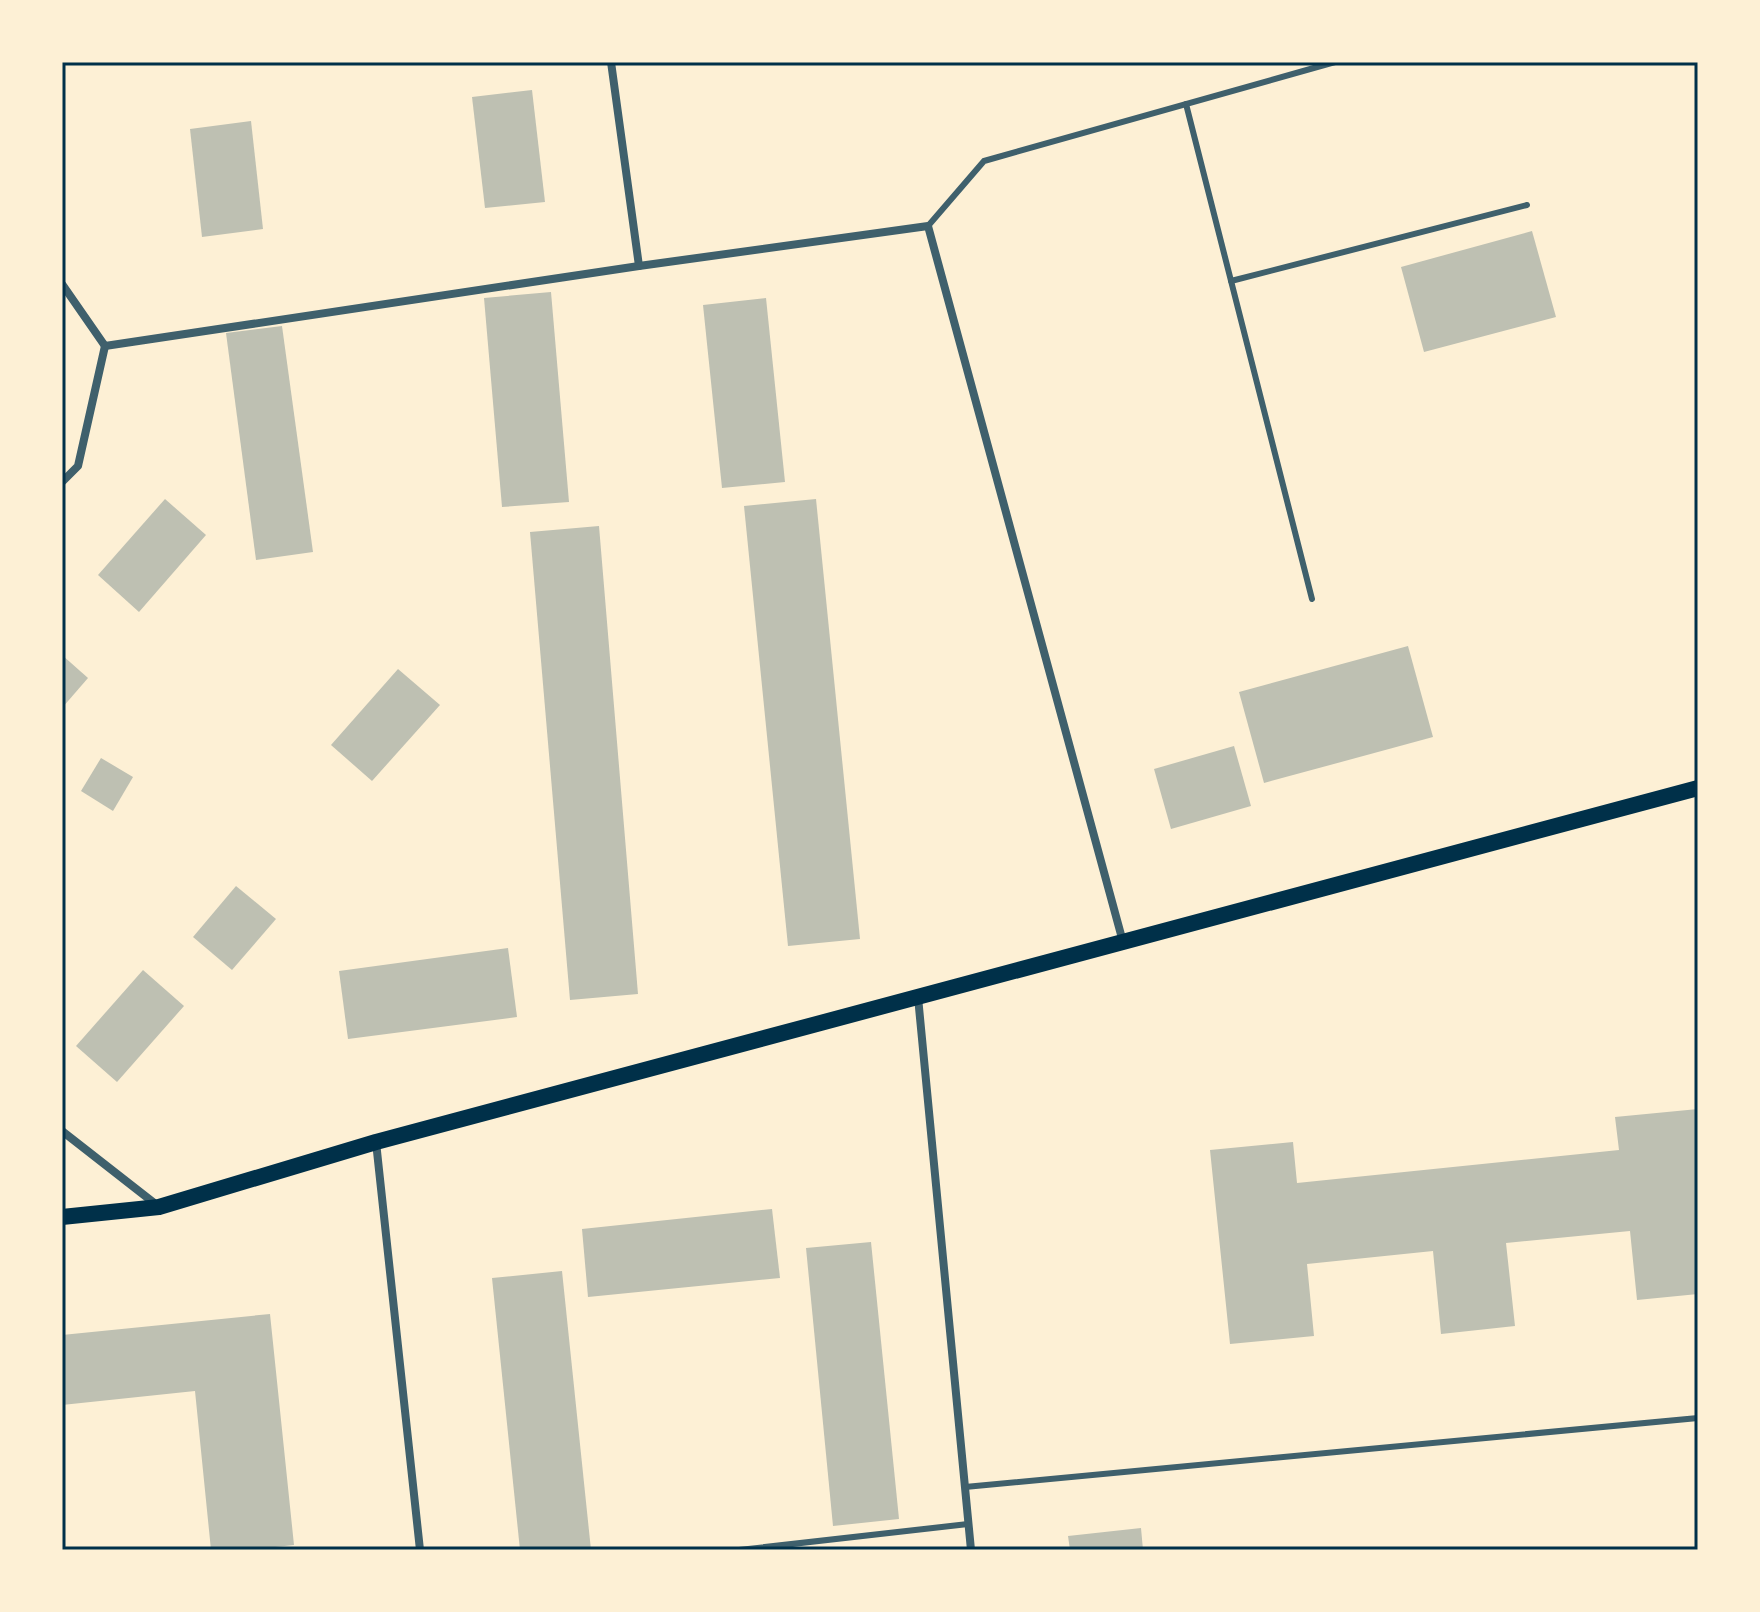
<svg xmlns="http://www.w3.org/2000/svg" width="1760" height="1612" font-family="Raleway,sans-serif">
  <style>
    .building { fill: #bec0b2 }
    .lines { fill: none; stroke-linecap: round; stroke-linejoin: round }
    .service { stroke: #3f606c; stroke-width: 6 }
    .minor { stroke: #3f606c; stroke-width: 8 }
    .secondary { stroke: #003049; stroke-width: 16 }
    .neatline { fill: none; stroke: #003049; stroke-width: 3 }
  </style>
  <rect width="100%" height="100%" fill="#fdf0d5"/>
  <g class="building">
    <path d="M 532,90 L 545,202 L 485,208 L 472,97 Z"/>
    <path d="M 251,121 L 263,229 L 202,237 L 190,129 Z"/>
    <path d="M 1532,231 L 1556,317 L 1424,352 L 1401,267 Z"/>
    <path d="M 551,292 L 569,502 L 502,507 L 484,298 Z"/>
    <path d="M 766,298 L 785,482 L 722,488 L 703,305 Z"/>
    <path d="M 282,326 L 313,552 L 256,560 L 226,333 Z"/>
    <path d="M 165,499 L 206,535 L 139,612 L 98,575 Z"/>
    <path d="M 816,499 L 860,939 L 788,946 L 744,506 Z"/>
    <path d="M 599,526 L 638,994 L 570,1000 L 530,532 Z"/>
    <path d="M 1408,646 L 1433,737 L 1264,783 L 1239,692 Z"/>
    <path d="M 62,655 L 88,678 L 62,708 Z"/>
    <path d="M 398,669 L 440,705 L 372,781 L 331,745 Z"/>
    <path d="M 1234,746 L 1251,806 L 1171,829 L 1154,769 Z"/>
    <path d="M 101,758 L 133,777 L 113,811 L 81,791 Z"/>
    <path d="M 236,886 L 276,919 L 232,970 L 193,937 Z"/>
    <path d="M 508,948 L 517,1017 L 348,1039 L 339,971 Z"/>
    <path d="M 143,970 L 184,1006 L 117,1082 L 76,1046 Z"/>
    <path d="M 1698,1109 L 1698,1294 L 1637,1300 L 1630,1231 L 1506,1243 L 1515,1326 L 1441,1334 L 1433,1251 L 1307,1264 L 1314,1336 L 1230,1344 L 1210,1150 L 1293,1142 L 1297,1183 L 1619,1150 L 1615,1117 Z"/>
    <path d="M 772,1209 L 780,1278 L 588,1297 L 582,1229 Z"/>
    <path d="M 871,1242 L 899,1519 L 833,1526 L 806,1248 Z"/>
    <path d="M 562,1271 L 591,1550 L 520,1550 L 492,1278 Z"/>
    <path d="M 270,1314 L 294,1545 L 248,1550 L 211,1550 L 195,1391 L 62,1405 L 62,1335 Z"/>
    <path d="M 1141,1528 L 1143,1550 L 1070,1550 L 1068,1536 Z"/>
  </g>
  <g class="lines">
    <g class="service">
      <path d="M 1186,104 L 1312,599"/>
      <path d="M 928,226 L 984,161 L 1335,62"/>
      <path d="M 1231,281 L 1527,205"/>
      <path d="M 965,1487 L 1698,1418"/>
      <path d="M 739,1550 L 968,1524"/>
    </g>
    <g class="minor">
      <path d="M 611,62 L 639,266"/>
      <path d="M 62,284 L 105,346"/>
      <path d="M 105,346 L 639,266 L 928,226 L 1123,942"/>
      <path d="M 62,482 L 78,466 L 105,346"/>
      <path d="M 918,997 L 971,1550"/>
      <path d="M 62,1131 L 158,1206"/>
      <path d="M 376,1142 L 420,1550"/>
    </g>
    <path class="secondary" d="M 62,1217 L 159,1207 L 376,1142 L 1698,788"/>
  </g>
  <rect width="1760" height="1612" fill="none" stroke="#fdf0d5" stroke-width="128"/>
  <rect x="64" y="64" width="1632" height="1484" class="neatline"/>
</svg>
